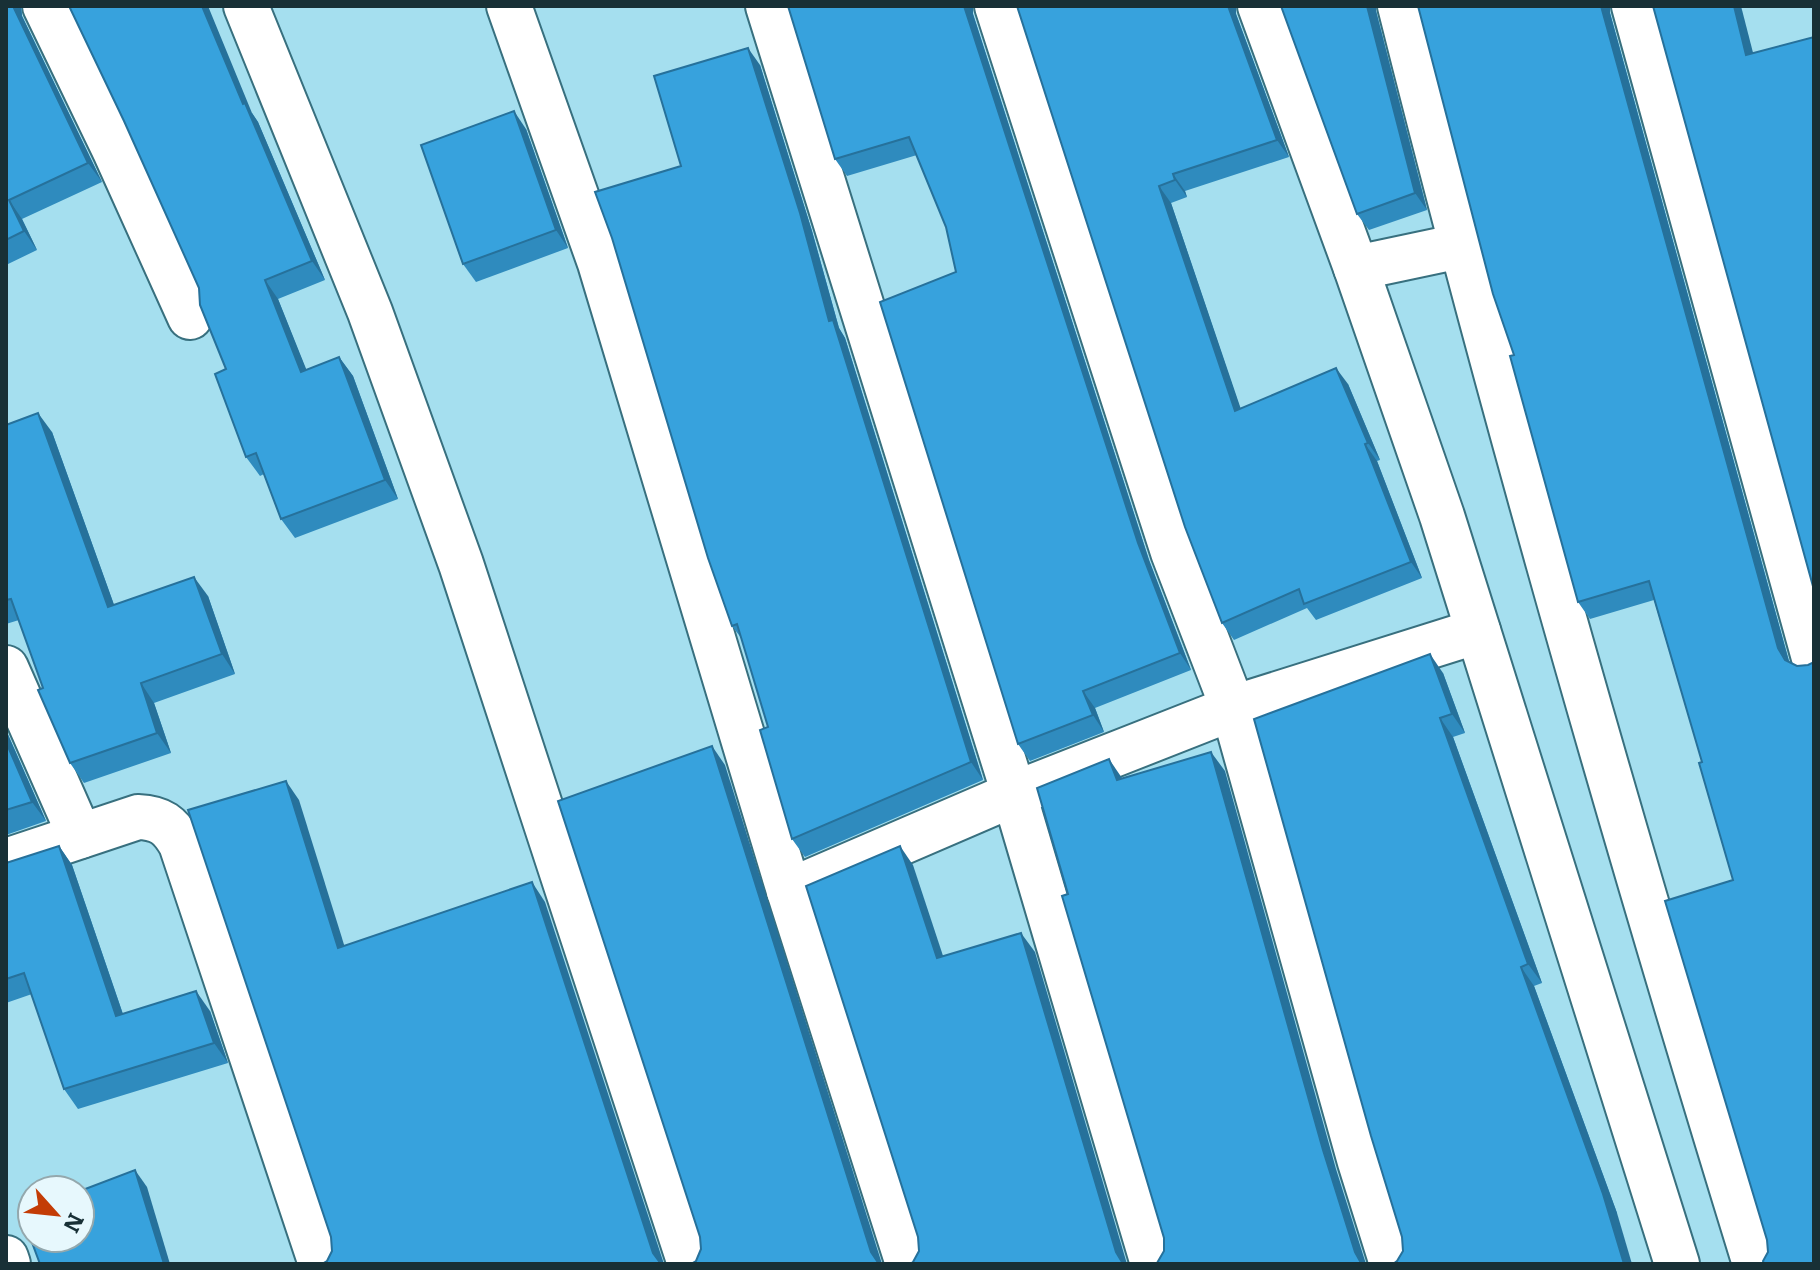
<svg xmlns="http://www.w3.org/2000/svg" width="1820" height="1270" font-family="Literata,serif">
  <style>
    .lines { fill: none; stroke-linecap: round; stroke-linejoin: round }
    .street-casing { stroke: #38707f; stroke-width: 48 }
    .street { stroke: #fff; stroke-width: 44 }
    .wall { fill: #2f8bbe }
    .shaded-wall { fill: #26719b }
    .building { fill: #37a2dd; stroke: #26719b; stroke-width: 2 }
  </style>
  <rect width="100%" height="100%" fill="#a5dfef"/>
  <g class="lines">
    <g class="street-casing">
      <g id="street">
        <path d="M 45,6 L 115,151 L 190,317"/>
        <path d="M 246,6 L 370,312 L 461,564 L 690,1264"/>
        <path d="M 509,6 L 600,263 L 789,891 L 908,1264"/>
        <path d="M 768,6 L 1014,794 L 1153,1264"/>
        <path d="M 997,6 L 1173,552 L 1233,708 L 1360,1162 L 1392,1264"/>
        <path d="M 1260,6 L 1356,268 L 1442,516 L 1677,1264"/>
        <path d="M 1400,6 C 1506,428 1627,848 1755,1264"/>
        <path d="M 1634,6 L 1814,658"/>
        <path d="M 1356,268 L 1460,246"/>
        <path d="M 6,668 L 80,836"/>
        <path d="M 6,861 L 138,817 C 161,818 170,825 181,844 L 321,1264"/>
        <path d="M 789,891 L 1014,794 L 1233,708 L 1478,631"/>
        <path d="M 6,1258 L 8,1264"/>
      </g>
    </g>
    <use href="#street" class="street"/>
  </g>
  <g class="wall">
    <path d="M 6,6 L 21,6 L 22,16 L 102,182 L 22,219 L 37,250 L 6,265 Z"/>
    <path d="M 1017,6 L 1236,6 L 1236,14 L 1289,157 L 1185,191 L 1187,197 L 1171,203 L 1240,408 L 1348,384 L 1380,460 L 1377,461 L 1422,578 L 1316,620 L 1307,608 L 1234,640 L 1222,623 Z"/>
    <path d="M 1281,6 L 1376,6 L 1376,11 L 1427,210 L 1369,230 L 1357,214 Z"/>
    <path d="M 1418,6 L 1610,6 L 1610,13 L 1789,661 L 1768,1252 L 1733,880 L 1702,762 L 1654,600 L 1590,619 L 1578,602 L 1514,355 Z"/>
    <path d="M 973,14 L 1149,560 L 1191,670 L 1095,708 L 1104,732 L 1030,761 L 1018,744 L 956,272 L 946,227 L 917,155 L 847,176 L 835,159 Z"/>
    <path d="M 760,65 L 812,231 L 839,328 L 845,338 L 983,780 L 805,857 L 792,839 L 768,727 L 742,639 L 732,626 L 681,166 Z"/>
    <path d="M 252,113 L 258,122 L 325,280 L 278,299 L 306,370 L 339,357 L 353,376 L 398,499 L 295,538 L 281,519 L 264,474 L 260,476 L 246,457 L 226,369 L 199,288 L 124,121 Z"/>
    <path d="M 526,129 L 568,248 L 476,282 L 463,264 Z"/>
    <path d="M 6,425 L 52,432 L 114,605 L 208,596 L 235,674 L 154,703 L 171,753 L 84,783 L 70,763 L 19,620 L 6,624 Z"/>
    <path d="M 1443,673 L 1465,733 L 1453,737 L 1542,983 L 1534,986 L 1617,1213 L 1397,1261 L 1403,1251 Z"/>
    <path d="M 6,730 L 46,821 L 6,835 Z"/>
    <path d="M 59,846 L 72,865 L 123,1014 L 210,1011 L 228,1063 L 78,1109 L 64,1089 L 32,994 L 6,1003 L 6,863 Z"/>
  </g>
  <g class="shaded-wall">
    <path d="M 13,6 L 21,6 L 22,16 L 102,182 L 88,163 Z"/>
    <path d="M 202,6 L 208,6 L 252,113 L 258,122 L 325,280 L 312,261 L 243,104 Z"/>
    <path d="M 964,6 L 973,6 L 973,14 L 1149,560 L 1191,670 L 1180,653 L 1138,543 Z"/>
    <path d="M 1228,6 L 1236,6 L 1236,14 L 1289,157 L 1277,140 Z"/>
    <path d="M 1367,6 L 1376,6 L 1376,11 L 1427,210 L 1415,193 Z"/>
    <path d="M 1601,6 L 1610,6 L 1610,13 L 1790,665 L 1797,676 L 1778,648 Z"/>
    <path d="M 1734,6 L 1741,6 L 1758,72 L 1746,55 Z"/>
    <path d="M 748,48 L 760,65 L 812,231 L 839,328 L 845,338 L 983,780 L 971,762 L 829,321 Z"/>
    <path d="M 514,111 L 526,129 L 568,248 L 556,230 Z"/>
    <path d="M 1173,174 L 1185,191 L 1187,197 L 1175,180 Z"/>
    <path d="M 1159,186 L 1171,203 L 1247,427 L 1235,411 Z"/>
    <path d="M 9,200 L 22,219 L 37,250 L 24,231 Z"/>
    <path d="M 265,280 L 278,299 L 315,391 L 301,372 Z"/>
    <path d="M 339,357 L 353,376 L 398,499 L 385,480 Z"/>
    <path d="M 1336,368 L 1348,384 L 1380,460 L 1368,443 Z"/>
    <path d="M 38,413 L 52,432 L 122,627 L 108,607 Z"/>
    <path d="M 1365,444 L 1377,461 L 1422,578 L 1411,562 Z"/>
    <path d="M 194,577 L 208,596 L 235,674 L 222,654 Z"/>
    <path d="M 1430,654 L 1443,673 L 1465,733 L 1452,714 Z"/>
    <path d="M 141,683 L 154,703 L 171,753 L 157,733 Z"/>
    <path d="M 1083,691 L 1095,708 L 1104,732 L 1093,715 Z"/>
    <path d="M 1440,718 L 1453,737 L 1542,983 L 1528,964 Z"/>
    <path d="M 6,730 L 46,821 L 32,802 L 6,742 Z"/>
    <path d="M 712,746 L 725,765 L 882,1264 L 879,1264 L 871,1252 Z"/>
    <path d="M 1211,752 L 1225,771 L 1336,1169 L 1366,1264 L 1362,1264 L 1355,1252 L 1323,1150 Z"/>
    <path d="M 1109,759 L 1122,778 L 1117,780 Z"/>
    <path d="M 286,781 L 299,800 L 351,967 L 338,948 Z"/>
    <path d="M 59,846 L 72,865 L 130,1035 L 116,1016 Z"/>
    <path d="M 900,846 L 913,865 L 950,977 L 937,958 Z"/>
    <path d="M 532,882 L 545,902 L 664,1264 L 661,1264 L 653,1253 Z"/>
    <path d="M 1021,933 L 1035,952 L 1127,1264 L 1123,1264 L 1116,1252 Z"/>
    <path d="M 1521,967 L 1534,986 L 1617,1213 L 1632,1264 L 1624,1264 Z"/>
    <path d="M 196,991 L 210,1011 L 228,1063 L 214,1043 Z"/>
    <path d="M 135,1170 L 147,1187 L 170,1264 L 164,1264 Z"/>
  </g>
  <g class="building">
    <path d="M 6,6 L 13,6 L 88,163 L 9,200 L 24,231 L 6,240 Z"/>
    <path d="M 69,6 L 202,6 L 243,104 L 245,103 L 312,261 L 265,280 L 301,372 L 339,357 L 385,480 L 281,519 L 256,453 L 246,457 L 215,374 L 226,369 L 200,305 L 199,288 L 124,121 Z"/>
    <path d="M 788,6 L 964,6 L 1138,543 L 1180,653 L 1083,691 L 1093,715 L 1018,744 L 880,302 L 956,272 L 946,227 L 909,137 L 835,159 Z"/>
    <path d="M 1017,6 L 1228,6 L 1277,140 L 1173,174 L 1175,180 L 1159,186 L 1235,411 L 1336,368 L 1368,443 L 1365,444 L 1411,562 L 1304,604 L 1299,589 L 1222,623 L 1185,527 Z"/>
    <path d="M 1281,6 L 1367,6 L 1415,193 L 1357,214 Z"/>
    <path d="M 1418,6 L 1601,6 L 1778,648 L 1785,660 L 1797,666 L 1808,665 L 1814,662 L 1814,1264 L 1764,1264 L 1763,1261 L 1768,1252 L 1767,1240 L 1665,901 L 1733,880 L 1699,763 L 1702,762 L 1649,581 L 1578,602 L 1510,356 L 1514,355 L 1493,294 Z"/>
    <path d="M 1653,6 L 1734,6 L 1746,55 L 1814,37 L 1814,590 Z"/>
    <path d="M 748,48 L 800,213 L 829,321 L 833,320 L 971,762 L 792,839 L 760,730 L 768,727 L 737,624 L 732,626 L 708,558 L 612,238 L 595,192 L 681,166 L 654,76 Z"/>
    <path d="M 514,111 L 556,230 L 463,264 L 421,145 Z"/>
    <path d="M 38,413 L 108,607 L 194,577 L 222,654 L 141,683 L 157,733 L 70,763 L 38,690 L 43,688 L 11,599 L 6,600 L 6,425 Z"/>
    <path d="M 1430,654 L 1452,714 L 1440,718 L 1528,964 L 1521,967 L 1603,1194 L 1624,1264 L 1393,1264 L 1397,1261 L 1403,1251 L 1402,1237 L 1371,1136 L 1254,719 Z"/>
    <path d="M 6,742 L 32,802 L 6,810 Z"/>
    <path d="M 712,746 L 871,1252 L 879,1264 L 691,1264 L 696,1261 L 701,1249 L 700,1237 L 558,801 Z"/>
    <path d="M 1211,752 L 1323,1150 L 1355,1252 L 1361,1263 L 1364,1264 L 1155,1264 L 1157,1263 L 1164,1251 L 1164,1238 L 1062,896 L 1068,894 L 1037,788 L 1109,759 L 1117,780 Z"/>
    <path d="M 286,781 L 338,948 L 532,882 L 653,1253 L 661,1264 L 322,1264 L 327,1261 L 332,1251 L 331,1237 L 188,810 Z"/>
    <path d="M 59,846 L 116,1016 L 196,991 L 214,1043 L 64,1089 L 24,973 L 6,979 L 6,863 Z"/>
    <path d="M 900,846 L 937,958 L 1021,933 L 1116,1252 L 1122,1262 L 1125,1264 L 910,1264 L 913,1262 L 919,1251 L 918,1237 L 806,886 Z"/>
    <path d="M 135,1170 L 164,1264 L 40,1264 L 21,1213 L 32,1209 L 32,1238 L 80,1238 L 80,1191 Z"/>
  </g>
  <rect width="1820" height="1270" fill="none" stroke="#183036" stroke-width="16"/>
  <g transform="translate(56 1214) rotate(117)"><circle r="38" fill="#e7f8fd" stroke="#94a8ad" stroke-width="2"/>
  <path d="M0-6L14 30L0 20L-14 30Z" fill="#c33c06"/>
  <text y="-12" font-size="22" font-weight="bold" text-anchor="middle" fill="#183036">N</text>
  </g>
</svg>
